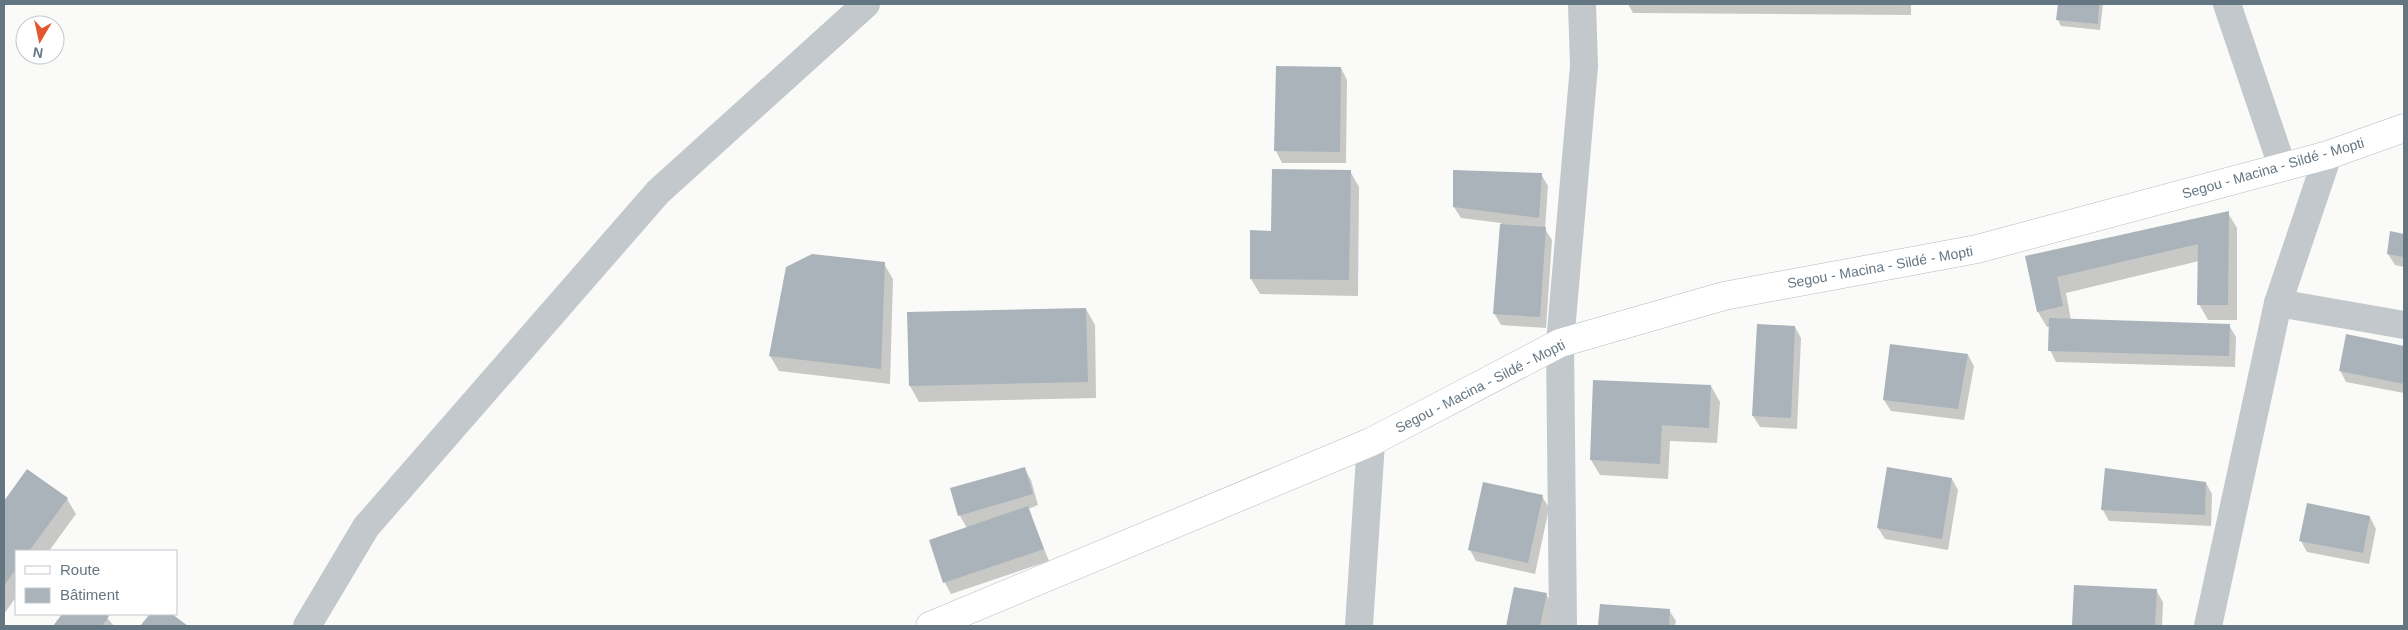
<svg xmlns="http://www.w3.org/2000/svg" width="2408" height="630" font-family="Helvetica,sans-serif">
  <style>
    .shadow { fill: #0003 }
    .building { fill: #aab3b9 }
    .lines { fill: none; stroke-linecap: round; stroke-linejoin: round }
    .major-casing { stroke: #b5babe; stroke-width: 29 }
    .minor { stroke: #c3c8cc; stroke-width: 28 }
    .major { stroke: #fff; stroke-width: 28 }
    .labels { text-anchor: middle; stroke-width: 5; stroke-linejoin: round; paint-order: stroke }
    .street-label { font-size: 14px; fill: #657683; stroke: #fff }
  </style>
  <rect width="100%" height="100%" fill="#fafaf8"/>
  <g class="shadow">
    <path d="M 1628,4 L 1911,4 L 1911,15 L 1633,13 Z"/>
    <path d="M 2059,4 L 2103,4 L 2100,30 L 2061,26 L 2058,20 Z"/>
    <path d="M 1277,67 L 1341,68 L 1347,80 L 1346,163 L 1282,163 L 1276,151 Z"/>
    <path d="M 1350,171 L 1359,187 L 1358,296 L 1260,294 L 1251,279 L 1272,232 Z"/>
    <path d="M 1541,174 L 1548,186 L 1545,229 L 1552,240 L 1546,328 L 1501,325 L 1494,313 L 1501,223 L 1461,218 L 1454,207 Z"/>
    <path d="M 2228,213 L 2237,228 L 2237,320 L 2208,320 L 2199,304 L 2199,261 L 2066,293 L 2071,320 L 2229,325 L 2236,337 L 2235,367 L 2056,362 L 2050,350 L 2050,327 L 2047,327 L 2038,312 L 2027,257 Z"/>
    <path d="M 2391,233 L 2404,235 L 2404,267 L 2395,265 L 2388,254 Z"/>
    <path d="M 884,264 L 893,279 L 890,384 L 779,371 L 770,356 Z"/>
    <path d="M 1086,309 L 1095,325 L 1096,398 L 919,402 L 910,386 Z"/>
    <path d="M 1795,327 L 1801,338 L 1797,429 L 1760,427 L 1753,416 Z"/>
    <path d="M 2347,335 L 2404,347 L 2404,393 L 2346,382 L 2340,370 Z"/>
    <path d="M 1968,355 L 1974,366 L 1964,420 L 1891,411 L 1884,400 Z"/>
    <path d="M 1711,386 L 1720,402 L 1717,443 L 1670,441 L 1668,479 L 1600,475 L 1591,460 Z"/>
    <path d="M 1024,468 L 1031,480 L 1038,505 L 1028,509 L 1049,561 L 951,594 L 945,583 L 930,541 L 967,528 L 960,516 L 951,489 Z"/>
    <path d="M 28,470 L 67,499 L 76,514 L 49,551 L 16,551 L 16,597 L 4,614 L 4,503 Z"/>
    <path d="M 1952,479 L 1958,490 L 1948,550 L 1885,539 L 1878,528 Z"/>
    <path d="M 2206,483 L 2212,494 L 2211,526 L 2109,521 L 2103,510 Z"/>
    <path d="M 1542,496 L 1549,508 L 1535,574 L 1476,561 L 1470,550 Z"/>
    <path d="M 2370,517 L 2376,529 L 2369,564 L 2307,552 L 2301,541 Z"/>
    <path d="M 1515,588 L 1546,594 L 1553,606 L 1549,626 L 1507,626 Z"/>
    <path d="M 2156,590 L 2163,602 L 2162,626 L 2073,625 Z"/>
    <path d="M 1601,605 L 1669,610 L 1676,621 L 1675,626 L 1599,626 Z"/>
    <path d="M 64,614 L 104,614 L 114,626 L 55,626 Z"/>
    <path d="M 152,614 L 170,614 L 186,626 L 142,626 Z"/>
  </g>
  <g class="building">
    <path d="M 2058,4 L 2099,4 L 2098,24 L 2056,20 Z"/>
    <path d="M 1276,66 L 1341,67 L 1340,152 L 1274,151 Z"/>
    <path d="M 1272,169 L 1351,170 L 1349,280 L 1250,279 L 1250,230 L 1271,231 Z"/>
    <path d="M 1453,170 L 1542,173 L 1539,218 L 1453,207 Z"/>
    <path d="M 2229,211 L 2228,305 L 2197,305 L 2198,244 L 2057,277 L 2063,306 L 2037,312 L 2025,256 Z"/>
    <path d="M 1500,224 L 1546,227 L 1540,317 L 1493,314 Z"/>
    <path d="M 2390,231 L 2404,234 L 2404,257 L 2387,254 Z"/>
    <path d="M 812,254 L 885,262 L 881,369 L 769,356 L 786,267 Z"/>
    <path d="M 1086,308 L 1088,382 L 909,386 L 907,312 Z"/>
    <path d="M 2049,318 L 2230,324 L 2229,356 L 2048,351 Z"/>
    <path d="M 1757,324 L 1795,326 L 1791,418 L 1752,416 Z"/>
    <path d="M 2346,334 L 2404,346 L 2404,384 L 2339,371 Z"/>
    <path d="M 1890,344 L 1968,354 L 1958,409 L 1883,400 Z"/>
    <path d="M 1593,380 L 1711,385 L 1709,428 L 1662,425 L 1660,464 L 1590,460 Z"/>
    <path d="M 1025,467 L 1033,494 L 958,516 L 950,488 Z"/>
    <path d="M 1887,467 L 1952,478 L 1942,539 L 1877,528 Z"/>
    <path d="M 2105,468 L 2206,482 L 2205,515 L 2101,510 Z"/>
    <path d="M 27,469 L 68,498 L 29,551 L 16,551 L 16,569 L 4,586 L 4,501 Z"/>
    <path d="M 1483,482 L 1543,495 L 1528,563 L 1468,550 Z"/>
    <path d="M 2307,503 L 2370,516 L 2363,553 L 2299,541 Z"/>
    <path d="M 1028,506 L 1044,549 L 943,583 L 929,540 Z"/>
    <path d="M 2074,585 L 2157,589 L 2155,626 L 2072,625 Z"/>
    <path d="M 1514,587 L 1547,593 L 1540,626 L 1506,626 Z"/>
    <path d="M 1600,604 L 1670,609 L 1669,626 L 1598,626 Z"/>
    <path d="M 62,614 L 107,614 L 109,616 L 102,626 L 53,626 Z"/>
    <path d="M 150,614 L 172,614 L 188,626 L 140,626 Z"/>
  </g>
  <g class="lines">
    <g class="major-casing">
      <path id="major" d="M 930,626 L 1371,442 L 1560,343 L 1724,296 L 1977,249 L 2328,155 L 2404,128"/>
    </g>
    <g class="minor">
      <path d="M 2227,4 L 2282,166"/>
      <path d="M 2278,303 L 2404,325"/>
      <path d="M 307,626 L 366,527 L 658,192 L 866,4"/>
      <path d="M 1359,626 L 1371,442"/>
      <path d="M 1563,626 L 1560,343 L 1584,66 L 1582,4"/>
      <path d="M 2208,626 L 2278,303 L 2328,155"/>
    </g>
    <use href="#major" class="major"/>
  </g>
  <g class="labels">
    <g class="street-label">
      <text transform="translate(2273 168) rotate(-16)" y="5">Segou - Macina - Sildé - Mopti</text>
      <text transform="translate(1880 267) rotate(-10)" y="5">Segou - Macina - Sildé - Mopti</text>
      <text transform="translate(1480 386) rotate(-27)" y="5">Segou - Macina - Sildé - Mopti</text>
    </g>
  </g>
  <rect width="2408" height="630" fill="none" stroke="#657683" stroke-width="10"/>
  <rect x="15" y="550" width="162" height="65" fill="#ffffff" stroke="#c1c8cd"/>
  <rect x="25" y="566" width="25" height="8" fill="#ffffff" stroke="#c1c8cd"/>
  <text x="60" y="575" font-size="15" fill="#657683">Route</text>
  <rect x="25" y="588" width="25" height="15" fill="#aab3b9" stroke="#c1c8cd"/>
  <text x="60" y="600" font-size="15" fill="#657683">Bâtiment</text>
  <g transform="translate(40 40) rotate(189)"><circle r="24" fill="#ffffff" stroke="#c1c8cd"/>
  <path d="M0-4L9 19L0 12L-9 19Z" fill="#e4572e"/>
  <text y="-8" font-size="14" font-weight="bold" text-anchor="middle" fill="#657683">N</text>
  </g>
</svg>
